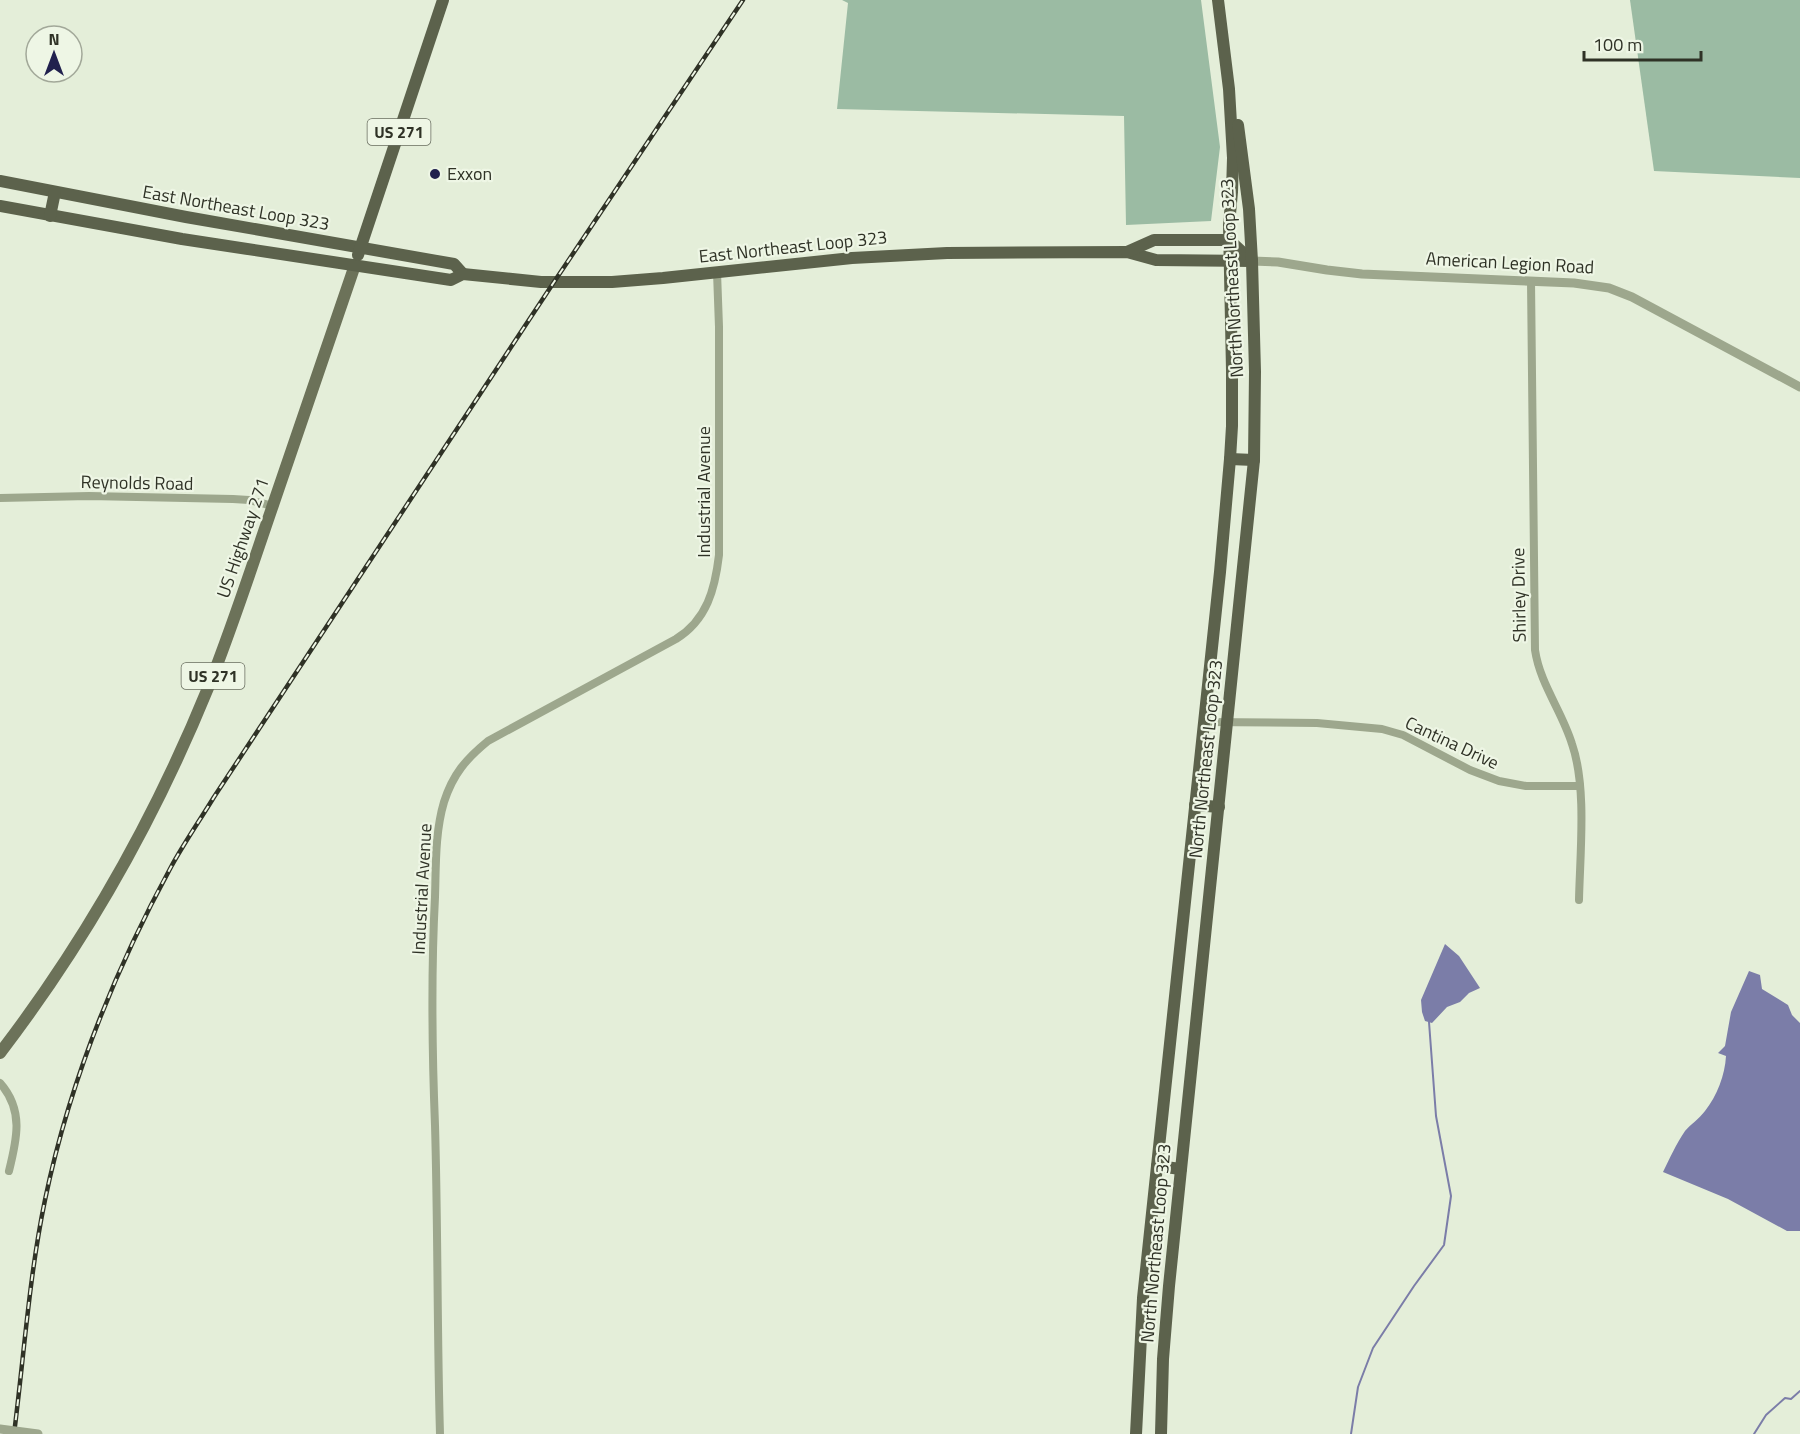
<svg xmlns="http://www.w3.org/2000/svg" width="1800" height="1434" font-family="'Titillium Web',sans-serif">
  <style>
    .green { fill: #9bbba3 }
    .water { fill: #7b7da8 }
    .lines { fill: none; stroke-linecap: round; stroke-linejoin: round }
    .stream { stroke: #7b7da8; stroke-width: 2 }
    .minor { stroke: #9da78d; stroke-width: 8 }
    .tertiary { stroke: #9da78d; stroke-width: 9 }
    .primary { stroke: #6c7259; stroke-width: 12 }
    .trunk { stroke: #5c624c; stroke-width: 12 }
    .rail-casing { stroke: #2f3226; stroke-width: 4.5 }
    .rail { stroke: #eef6e5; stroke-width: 2; stroke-dasharray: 7; stroke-linecap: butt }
    .tertiary-bridge { stroke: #9da78d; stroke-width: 9 }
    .poi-dot { fill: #21214e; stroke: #eef6e5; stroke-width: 2 }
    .labels { text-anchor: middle; stroke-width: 4.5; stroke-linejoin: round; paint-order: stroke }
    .shield { fill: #eef6e5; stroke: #686d5f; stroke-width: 1.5 }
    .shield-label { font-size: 16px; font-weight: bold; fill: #2f3226 }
    .poi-label { font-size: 18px; fill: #2f3226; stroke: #eef6e5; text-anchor: start }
    .street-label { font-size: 18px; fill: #2f3226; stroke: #eef6e5 }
  </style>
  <rect width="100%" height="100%" fill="#e4eed9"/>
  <g class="green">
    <path d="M 842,0 L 1201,0 L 1220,147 L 1211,221 L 1126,225 L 1124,116 L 837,109 L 848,3 Z"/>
    <path d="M 1630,0 L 1800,0 L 1800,178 L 1654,171 Z"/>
  </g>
  <g class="water">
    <path d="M 1445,944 L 1459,956 L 1480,988 L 1469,993 L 1460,1002 L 1447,1007 L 1432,1023 L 1425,1021 L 1422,1012 L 1421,1000 Z"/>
    <path d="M 1749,971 L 1760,975 L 1762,989 L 1788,1005 L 1792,1015 L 1800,1023 L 1800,1231 L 1787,1231 L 1728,1199 L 1663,1172 C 1670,1158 1676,1144 1685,1131 C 1691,1124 1699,1119 1705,1111 C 1717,1096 1725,1075 1726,1056 L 1718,1053 L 1725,1046 L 1731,1012 Z"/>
  </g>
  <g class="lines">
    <g class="stream">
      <path d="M 1351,1434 L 1358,1387 L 1373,1348 L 1414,1286 L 1444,1245 L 1451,1196 L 1436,1116 L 1429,1022"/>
      <path d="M 1754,1434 L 1766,1415 L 1785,1398 L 1791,1399 L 1800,1391"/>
    </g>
    <g class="minor">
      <path d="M 1531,281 L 1535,650 C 1540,684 1562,711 1572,744 C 1587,787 1580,853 1579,900"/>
      <path d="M 0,498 L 89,496 L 233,499 L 249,500 L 273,506"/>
      <path d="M 1204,722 L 1317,723 L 1382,729 L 1403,735 L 1470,770 L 1499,781 L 1526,786 L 1580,786"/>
      <path d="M 0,1083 C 24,1110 17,1139 9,1171"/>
      <path d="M 440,1434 C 437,1331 438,1228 435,1125 C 432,1049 431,973 435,897 C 436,866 435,832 444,802 C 453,774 466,759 488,741 L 676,639 C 707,620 715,589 719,555 L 719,327 L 717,272"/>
    </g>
    <path class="tertiary" d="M 1252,261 L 1278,262 L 1327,270 L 1362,274 L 1574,283 L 1609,288 L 1632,297 L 1800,387"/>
    <path class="primary" d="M 0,1053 C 85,942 155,818 208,688 C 232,628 252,566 273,505 C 300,425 328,345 355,265"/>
    <g class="trunk">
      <path d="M 0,181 L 186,217 L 454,264 L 463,274"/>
      <path d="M 0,206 L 182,239 L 451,280 L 463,274 L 541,282 L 612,282 L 663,278 L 852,258 L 947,253 L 1127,252 L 1156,260 L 1252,261"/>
      <path d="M 50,216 L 55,192"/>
      <path d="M 1127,252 L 1154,240 L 1229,240 L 1252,261"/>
      <path d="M 358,255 L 443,0"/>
      <path d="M 1230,459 L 1254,460"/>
      <path d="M 1195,805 L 1219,807"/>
      <path d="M 1157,1166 L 1181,1169"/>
      <path d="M 1136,1434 L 1143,1298 L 1220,572 L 1230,459 L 1232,426 L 1232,370 L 1229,225 L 1232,192 L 1233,158 L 1229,89 L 1218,0"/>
      <path d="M 1161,1434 L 1163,1359 L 1169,1286 L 1254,460 L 1255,372 L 1252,261 L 1249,209 L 1238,125"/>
    </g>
    <g class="rail-casing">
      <path id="rail" d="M 14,1434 C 24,1356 29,1277 45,1200 C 69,1084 115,970 171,867 C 184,843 200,820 214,797 L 554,282 L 743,0"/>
    </g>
    <use href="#rail" class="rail"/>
    <path class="tertiary-bridge" d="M 0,1429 L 38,1434"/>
  </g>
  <circle class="poi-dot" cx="435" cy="174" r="6"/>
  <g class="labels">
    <g class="shield">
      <rect x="367.5" y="119" width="63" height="26" rx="4.5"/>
      <rect x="181.5" y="663" width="63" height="26" rx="4.5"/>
    </g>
    <g class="shield-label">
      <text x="399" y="138">US 271</text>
      <text x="213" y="682">US 271</text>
    </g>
    <g class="poi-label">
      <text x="447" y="180">Exxon</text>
    </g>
    <g class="street-label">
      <text transform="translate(236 208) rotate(10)" y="6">East Northeast Loop 323</text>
      <text transform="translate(793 247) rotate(-6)" y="6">East Northeast Loop 323</text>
      <text transform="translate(1510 263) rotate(3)" y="6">American Legion Road</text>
      <text transform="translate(1232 278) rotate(-93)" y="6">North Northeast Loop 323</text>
      <text transform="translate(137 483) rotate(1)" y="6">Reynolds Road</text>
      <text transform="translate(704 492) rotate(-90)" y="6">Industrial Avenue</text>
      <text transform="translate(243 538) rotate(-71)" y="6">US Highway 271</text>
      <text transform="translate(1519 595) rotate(-91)" y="6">Shirley Drive</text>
      <text transform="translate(1452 743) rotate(25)" y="6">Cantina Drive</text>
      <text transform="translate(1206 759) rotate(-84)" y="6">North Northeast Loop 323</text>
      <text transform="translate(422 889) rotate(-87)" y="6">Industrial Avenue</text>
      <text transform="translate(1156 1243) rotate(-85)" y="6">North Northeast Loop 323</text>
    </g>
  </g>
  <g transform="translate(54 54)"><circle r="28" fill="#eef6e5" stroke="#a2a899" stroke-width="1.5"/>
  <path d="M0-4.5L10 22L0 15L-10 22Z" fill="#21214e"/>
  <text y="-9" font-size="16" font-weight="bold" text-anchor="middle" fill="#2f3226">N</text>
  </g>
  <path d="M1584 51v9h117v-9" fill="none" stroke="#2f3226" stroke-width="3"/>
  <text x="1593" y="51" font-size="18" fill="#2f3226" stroke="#eef6e5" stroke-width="4.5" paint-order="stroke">100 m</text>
</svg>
